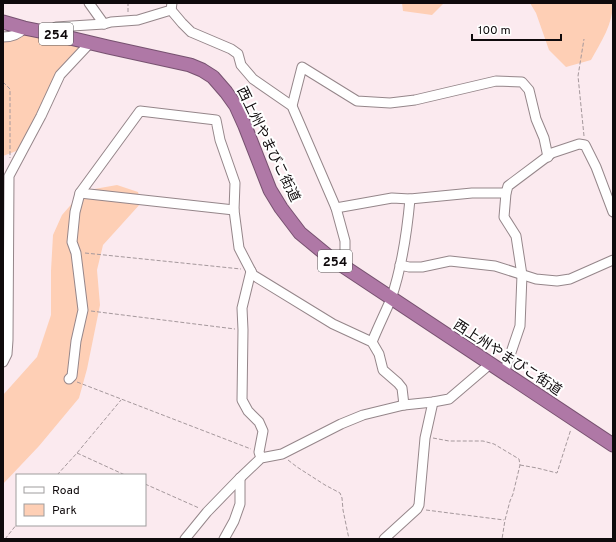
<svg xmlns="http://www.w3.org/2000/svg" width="616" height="542" font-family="Overpass,'Noto Sans JP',sans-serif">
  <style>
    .green { fill: #fecfb5 }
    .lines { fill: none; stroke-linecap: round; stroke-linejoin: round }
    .minor-casing { stroke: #95868a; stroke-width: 11 }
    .highway-casing { stroke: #775270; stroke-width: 15 }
    .path { stroke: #a5989c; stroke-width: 1; stroke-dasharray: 4 2; stroke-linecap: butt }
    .minor { stroke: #fff; stroke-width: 9 }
    .highway { stroke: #af78a6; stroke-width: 13 }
    .labels { text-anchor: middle; stroke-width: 4; stroke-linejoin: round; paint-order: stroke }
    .shield { fill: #fff; stroke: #575455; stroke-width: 1 }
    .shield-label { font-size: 13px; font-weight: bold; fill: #0f0a0c }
    .street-label { font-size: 14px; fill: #0f0a0c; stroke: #fff }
  </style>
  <rect width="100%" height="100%" fill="#fbeaef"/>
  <g class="green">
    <path d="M 402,3 L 444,3 L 432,15 L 403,11 Z"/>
    <path d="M 530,3 L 613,3 C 613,24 601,42 591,60 L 566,67 L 549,50 L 536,13 Z"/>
    <path d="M 27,32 L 83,44 L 56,74 L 19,150 L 3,156 L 3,40 Z"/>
    <path d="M 117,185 L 138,192 L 141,203 L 103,245 L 97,270 L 100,305 L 87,369 L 79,398 L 39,446 L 3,484 L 3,395 L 37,357 L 51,315 L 51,271 L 53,235 L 62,215 L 83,191 Z"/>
  </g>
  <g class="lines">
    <g class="minor-casing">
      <g id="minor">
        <path d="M 89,3 L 104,24"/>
        <path d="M 171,10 L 182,23 L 191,32 L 231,49 L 238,54 L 241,65 L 253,79 L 292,106 L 336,208 L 345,241 L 345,255 L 341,265"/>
        <path d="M 49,33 L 56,27 L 104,24 L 111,22 L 138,20 L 171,10 L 172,3"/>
        <path d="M 3,37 C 11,37 19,34 24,28"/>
        <path d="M 292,106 L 302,67 L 357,101 L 390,103 L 415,100 L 496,81 L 522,82 L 529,90 L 536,119 L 544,138 L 548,157"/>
        <path d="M 80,193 L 234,210"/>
        <path d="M 336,208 L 392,198 L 410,199 L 472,193 L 506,193"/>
        <path d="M 400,265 L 409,267 L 422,267 L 450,261 L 495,266 L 536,279 L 557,281 L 570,279 L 613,260"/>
        <path d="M 251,271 L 242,308 L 243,330 L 242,400 L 248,411 L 259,422 L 263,431 L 259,452 L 261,458"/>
        <path d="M 372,342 C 378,327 385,313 391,299 C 402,267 407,232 410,199"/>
        <path d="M 3,362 L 7,354 L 8,340 L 9,176 L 41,116 L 60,75 L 90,43"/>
        <path d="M 504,373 L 520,326 L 522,275 L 516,236 L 504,217 L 506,193 L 508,186 L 552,153 L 579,144 L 585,145 L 596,167 L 613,212"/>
        <path d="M 69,379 L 72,376 L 76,341 L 83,310 L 76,253 L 72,242 L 75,212 L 80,193 L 140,111 L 216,120 L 220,140 L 235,183 L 234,210 L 239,248 L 253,275 L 333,324 L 372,342 L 379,354 L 383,370 L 398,383 L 402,388 L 404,405"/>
        <path d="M 185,539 L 207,512 L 240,478 L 261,458 L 282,454 L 341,424 L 363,415 L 404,405 L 433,402 L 449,399 L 490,364"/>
        <path d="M 224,539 L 234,521 L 240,504 L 240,478"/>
        <path d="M 384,539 L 417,509 L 419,505 L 425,438 L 433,402"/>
      </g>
    </g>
    <g class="highway-casing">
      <path id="highway" d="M 3,22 L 24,28 L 49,33 L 108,47 L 190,65 L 202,70 L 213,77 L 226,92 L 236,106 L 245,126 L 270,190 L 281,208 L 300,233 L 328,256 L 613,445"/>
    </g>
    <g class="path">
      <path d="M 128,12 L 128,3"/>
      <path d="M 3,82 L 10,89 L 10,158"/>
      <path d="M 584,136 L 578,76 L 584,39"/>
      <path d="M 85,253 L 241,269"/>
      <path d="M 91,311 L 235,329"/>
      <path d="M 77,382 L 251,449"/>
      <path d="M 433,438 L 449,441 L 483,441 L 494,444 L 519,459 L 520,465 L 513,494 L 510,501 L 505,520 L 502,539"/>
      <path d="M 77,453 L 125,475"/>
      <path d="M 288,460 L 297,467 L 325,485 L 340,493 L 342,498 L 343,510 L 349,539"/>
      <path d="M 520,465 L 537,468 L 557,473 L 571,429"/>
      <path d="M 57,475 L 77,453 L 121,400"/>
      <path d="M 145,484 L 199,508"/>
      <path d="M 426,510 L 504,520"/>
      <path d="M 5,539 L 17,524"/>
    </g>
    <use href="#minor" class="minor"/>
    <use href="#highway" class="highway"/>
  </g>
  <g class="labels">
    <g class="shield">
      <rect x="39" y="23" width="34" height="22" rx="3"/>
      <rect x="318" y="250" width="34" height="22" rx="3"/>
    </g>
    <g class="shield-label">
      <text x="56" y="39">254</text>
      <text x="335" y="266">254</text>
    </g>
    <g class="street-label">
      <text transform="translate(269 144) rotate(64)" y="5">西上州やまびこ街道</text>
      <text transform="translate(508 357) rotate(33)" y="5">西上州やまびこ街道</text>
    </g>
  </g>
  <rect width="616" height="542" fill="none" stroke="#0f0a0c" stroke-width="8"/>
  <rect x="16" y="474" width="130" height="52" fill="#ffffff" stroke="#9f9d9e"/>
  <rect x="24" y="487" width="20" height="6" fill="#ffffff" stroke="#9f9d9e"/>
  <text x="52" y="494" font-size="12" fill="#0f0a0c">Road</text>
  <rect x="24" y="504" width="20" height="12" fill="#fecfb5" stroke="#9f9d9e"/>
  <text x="52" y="514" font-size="12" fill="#0f0a0c">Park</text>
  <path d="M472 34v6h89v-6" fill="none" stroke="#0f0a0c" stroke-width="2"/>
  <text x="478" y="34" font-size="12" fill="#0f0a0c" stroke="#ffffff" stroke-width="3" paint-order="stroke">100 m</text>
</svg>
